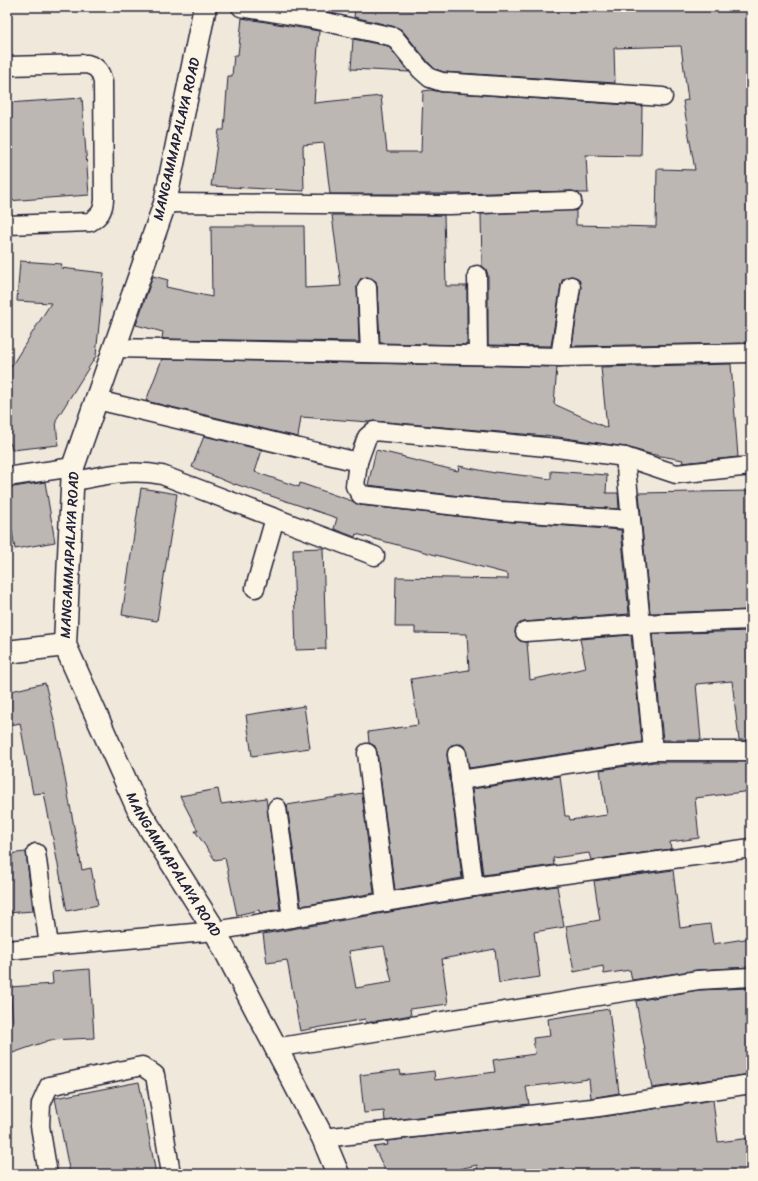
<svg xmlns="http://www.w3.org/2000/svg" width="758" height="1181" font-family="Sriracha,sans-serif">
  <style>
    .building { fill: #bcb7b3; stroke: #22223b; fill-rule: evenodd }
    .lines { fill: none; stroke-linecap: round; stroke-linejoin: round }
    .street-casing { stroke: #22223b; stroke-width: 21 }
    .secondary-casing { stroke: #22223b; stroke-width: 25 }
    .street { stroke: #fcf5e5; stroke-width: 18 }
    .secondary { stroke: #fcf5e5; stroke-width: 22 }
    .labels { text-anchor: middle; stroke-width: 3; stroke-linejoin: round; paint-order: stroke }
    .street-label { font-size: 14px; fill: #22223b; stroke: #fcf5e5 }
  </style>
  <rect width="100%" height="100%" fill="#efe8db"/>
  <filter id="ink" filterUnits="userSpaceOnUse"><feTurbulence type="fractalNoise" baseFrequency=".025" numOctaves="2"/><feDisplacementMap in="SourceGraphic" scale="8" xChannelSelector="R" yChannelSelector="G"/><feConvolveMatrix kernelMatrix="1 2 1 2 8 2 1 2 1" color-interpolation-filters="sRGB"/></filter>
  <g filter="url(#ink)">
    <g class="building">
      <path d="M 355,7 L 751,7 L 751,343 L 572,346 L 581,287 L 578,278 L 572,276 L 563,279 L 561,284 L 551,346 L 488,345 L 488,275 L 486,269 L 482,266 L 481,214 L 576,210 L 576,225 L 656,227 L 657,169 L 695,170 L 683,101 L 688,100 L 681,46 L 614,48 L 615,83 L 444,72 L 435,69 L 429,63 L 402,30 L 396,27 L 354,17 Z"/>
      <path d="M 242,18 L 319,31 L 314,103 L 381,96 L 387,152 L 421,152 L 423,91 L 431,90 L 441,92 L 642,106 L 641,156 L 586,155 L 588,193 L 579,193 L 572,191 L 455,194 L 330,194 L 324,143 L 303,145 L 304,191 L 211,186 L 219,130 L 224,130 L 228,76 L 232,76 L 234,55 L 238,55 Z"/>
      <path d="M 353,39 L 388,46 L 409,72 L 351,69 Z"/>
      <path d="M 82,98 L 89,195 L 7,201 L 7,103 Z"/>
      <path d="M 332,215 L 444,215 L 446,286 L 467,286 L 467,345 L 380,343 L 377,286 L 376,281 L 367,277 L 361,278 L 357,287 L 359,342 L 165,339 L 162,338 L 163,332 L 136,325 L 153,276 L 168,280 L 166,287 L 212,297 L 211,226 L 304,226 L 305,288 L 341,286 Z"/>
      <path d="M 20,261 L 62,264 L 61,268 L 104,273 L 96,356 L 56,420 L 58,445 L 12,450 L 11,444 L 7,445 L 7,373 L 51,303 L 17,301 Z"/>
      <path d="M 162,359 L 557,367 L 554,404 L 607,428 L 601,367 L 731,364 L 738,457 L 682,463 L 683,460 L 650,454 L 626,447 L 545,435 L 545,436 L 375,421 L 369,422 L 301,417 L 298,437 L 146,401 Z"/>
      <path d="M 204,436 L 262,450 L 255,472 L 299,487 L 300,483 L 352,501 L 359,505 L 500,521 L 621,530 L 629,614 L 524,622 L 516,627 L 515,633 L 520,641 L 527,642 L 530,680 L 586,668 L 580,639 L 631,635 L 642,742 L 469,768 L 465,747 L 461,744 L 451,745 L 448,750 L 447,755 L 462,878 L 395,890 L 377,752 L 375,746 L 369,743 L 368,732 L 418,725 L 411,679 L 469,670 L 467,634 L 415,633 L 415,627 L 395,627 L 396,577 L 508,579 L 508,574 L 356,534 L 355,537 L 334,529 L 337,518 L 235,484 L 235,485 L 192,467 Z"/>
      <path d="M 376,450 L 405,457 L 405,458 L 458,471 L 459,466 L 495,473 L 495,472 L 551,479 L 551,471 L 607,475 L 606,493 L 618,493 L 619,509 L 502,501 L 368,485 Z"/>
      <path d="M 45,482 L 55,542 L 15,549 L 7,503 L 7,488 Z"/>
      <path d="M 141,488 L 177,494 L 157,621 L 122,615 Z"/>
      <path d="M 751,491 L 751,610 L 650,613 L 639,493 Z"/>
      <path d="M 323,548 L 326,649 L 296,650 L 293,549 Z"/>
      <path d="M 751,631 L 751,740 L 739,740 L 732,681 L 696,684 L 701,740 L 663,740 L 652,634 Z"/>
      <path d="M 45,683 L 55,724 L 82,870 L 91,868 L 98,905 L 67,911 L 44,793 L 33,794 L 20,723 L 7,726 L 7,692 Z"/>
      <path d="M 304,706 L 310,748 L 252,756 L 246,715 Z"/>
      <path d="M 654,762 L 751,762 L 751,791 L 695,798 L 699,838 L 670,842 L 671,849 L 591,860 L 589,853 L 553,858 L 554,865 L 483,875 L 472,789 L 560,776 L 565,816 L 569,816 L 570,820 L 607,815 L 600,770 Z"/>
      <path d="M 218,789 L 221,804 L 266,798 L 280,909 L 260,913 L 259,910 L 237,915 L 225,858 L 215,860 L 195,831 L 198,831 L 180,796 Z"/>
      <path d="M 362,793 L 374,893 L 301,906 L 287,805 Z"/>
      <path d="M 26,852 L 33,911 L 7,913 L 7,854 Z"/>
      <path d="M 673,870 L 680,928 L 710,924 L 713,944 L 751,938 L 751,967 L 696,970 L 632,980 L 630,970 L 604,974 L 603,966 L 574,972 L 566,926 L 600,920 L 594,881 Z"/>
      <path d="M 557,886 L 564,927 L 534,932 L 540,977 L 499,983 L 495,949 L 442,959 L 448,1004 L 410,1009 L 411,1015 L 366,1023 L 365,1019 L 300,1031 L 287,960 L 267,963 L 263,934 L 476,897 ZM 384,946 L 392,982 L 356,988 L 349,951 Z"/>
      <path d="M 90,969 L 94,1038 L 50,1040 L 7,1055 L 7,1024 L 13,1024 L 10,987 L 53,984 L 52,972 Z"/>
      <path d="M 751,988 L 751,1074 L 652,1088 L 636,1001 L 699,990 Z"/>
      <path d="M 609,1009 L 619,1093 L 591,1098 L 589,1079 L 526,1087 L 529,1104 L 385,1121 L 384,1111 L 364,1113 L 360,1075 L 400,1070 L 401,1075 L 434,1071 L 435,1080 L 495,1072 L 493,1060 L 535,1054 L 533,1038 L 550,1036 L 548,1019 Z"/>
      <path d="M 139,1082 L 156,1174 L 70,1174 L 55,1098 Z"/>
      <path d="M 713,1100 L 718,1142 L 751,1138 L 751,1174 L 478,1174 L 477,1165 L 437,1174 L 387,1174 L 374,1147 L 388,1145 L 387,1141 L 593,1118 Z"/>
    </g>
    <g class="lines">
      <g class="street-casing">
        <g id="street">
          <path d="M 241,7 L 308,18 L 394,37 L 421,70 L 430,78 L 442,82 L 663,97"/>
          <path d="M 7,66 L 87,64 C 98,67 100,71 103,82 L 104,200 C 103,211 100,216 90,222 L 7,225"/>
          <path d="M 165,203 L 450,205 L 572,201"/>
          <path d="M 477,275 L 478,355"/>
          <path d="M 367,287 L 370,353"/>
          <path d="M 113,348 L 560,357 L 751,353"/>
          <path d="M 560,357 L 571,286"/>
          <path d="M 97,400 L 358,462 L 367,437 L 374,431 L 557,448 L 625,457 L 676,474 L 751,466"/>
          <path d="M 625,457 L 653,751"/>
          <path d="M 358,462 L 355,486 L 361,495 L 501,511 L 631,520"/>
          <path d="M 7,477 L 73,467"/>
          <path d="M 72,482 C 102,475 132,469 162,475 L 375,556"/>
          <path d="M 255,588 L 275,518"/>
          <path d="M 525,632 L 641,624 L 751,620"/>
          <path d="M 367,753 L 386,902"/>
          <path d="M 457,754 L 474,887"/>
          <path d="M 460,780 L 653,751 L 751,751"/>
          <path d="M 277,808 L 292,918"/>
          <path d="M 36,853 L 49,946"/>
          <path d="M 7,950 L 215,931 L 474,887 L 751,848"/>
          <path d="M 274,1048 L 698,980 L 751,977"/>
          <path d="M 323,1138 L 592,1108 L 751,1084"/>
          <path d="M 48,1174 L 40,1126 L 41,1104 L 49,1086 L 142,1066 L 155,1075 L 171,1174"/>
        </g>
      </g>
      <g class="secondary-casing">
        <g id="secondary">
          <path id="s1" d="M 205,7 L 165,203 L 73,467 L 65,645 L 139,811 L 215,931 L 323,1138 L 338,1174"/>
          <path d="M 7,652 L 65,645"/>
        </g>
      </g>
      <use href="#street" class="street"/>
      <use href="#secondary" class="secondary"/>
    </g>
  </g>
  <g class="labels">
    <g class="street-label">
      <text transform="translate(176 139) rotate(-77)" y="5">MANGAMMAPALAYA ROAD</text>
      <text transform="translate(69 555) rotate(-87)" y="5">MANGAMMAPALAYA ROAD</text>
      <text dy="5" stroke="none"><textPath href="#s1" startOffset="903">MANGAMMAPALAYA ROAD</textPath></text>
    </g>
  </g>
  <rect width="758" height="1181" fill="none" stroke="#fcf5e5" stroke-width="24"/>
  <rect x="12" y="12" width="734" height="1157" fill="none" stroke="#22223b" stroke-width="1.5" filter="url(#ink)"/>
</svg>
